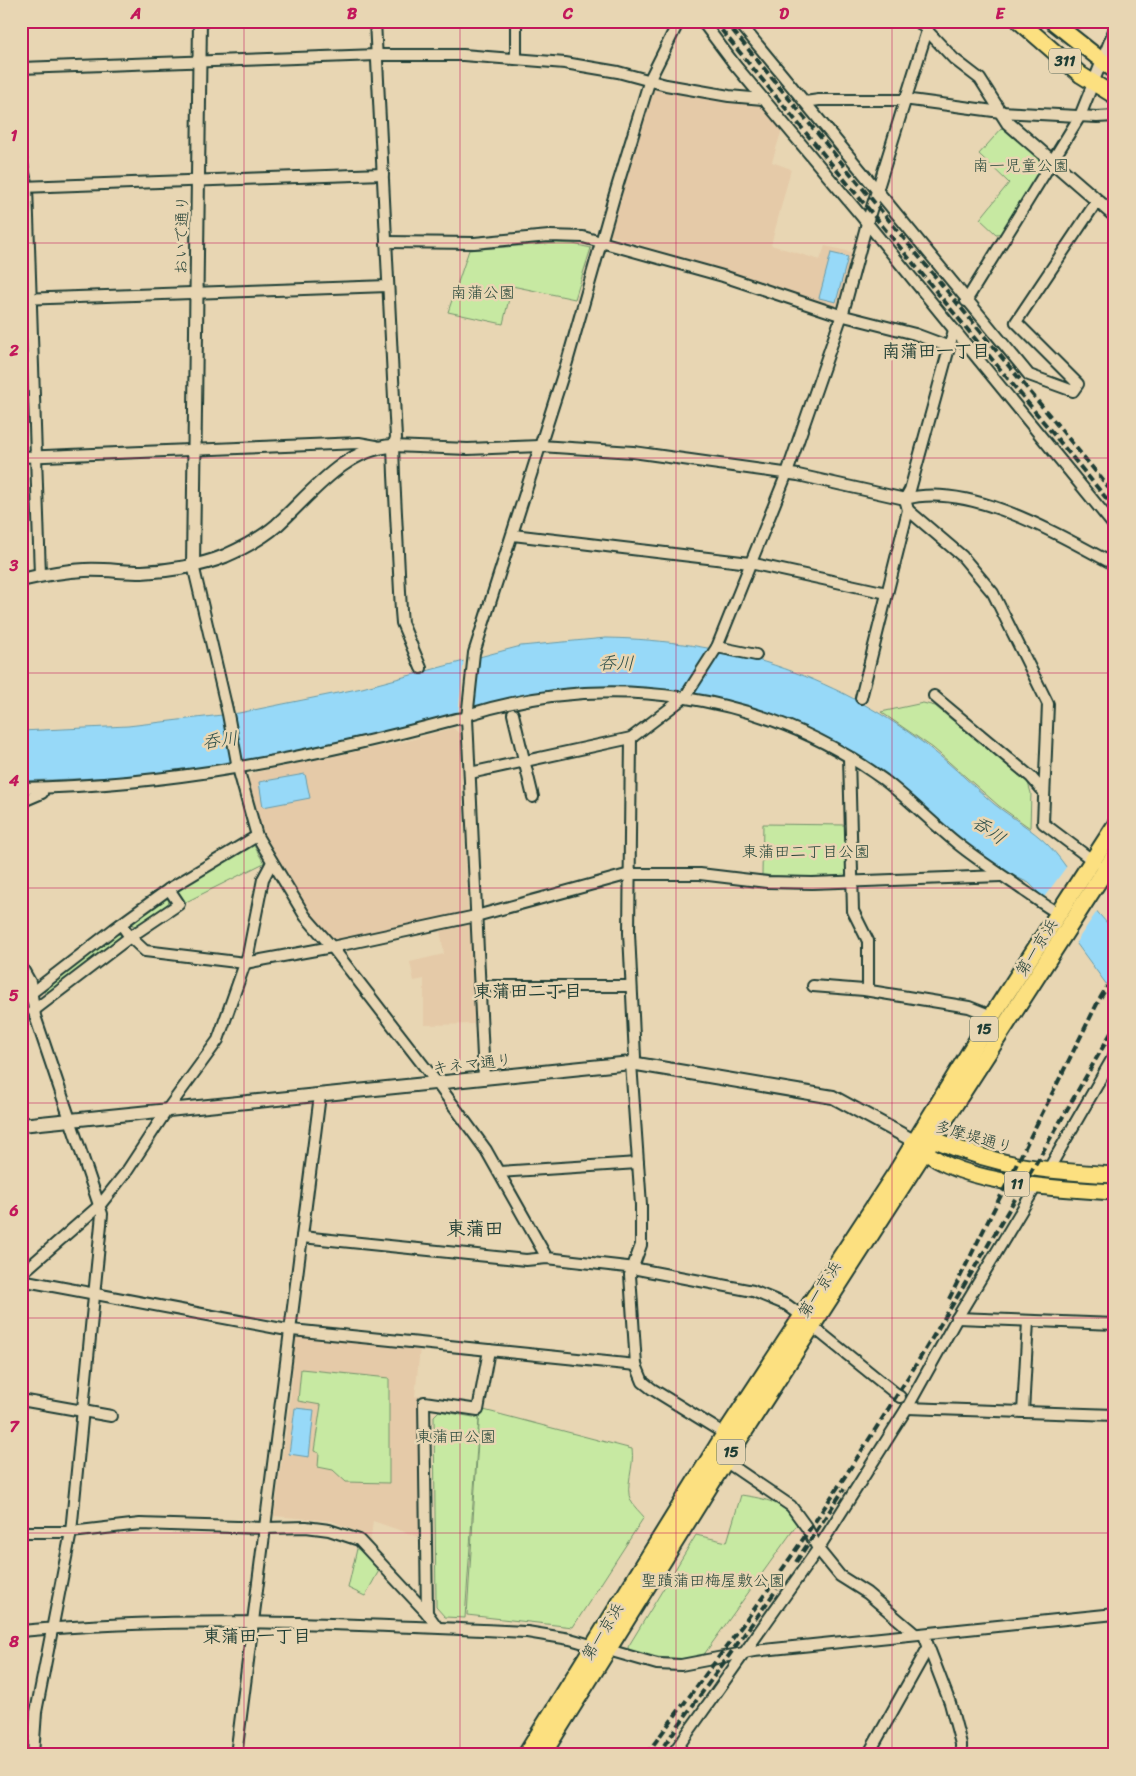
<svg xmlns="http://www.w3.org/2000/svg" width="1136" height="1776" font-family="Sriracha,'Klee One',sans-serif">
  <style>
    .built { fill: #e5caa8 }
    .green { fill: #c7e9a2; stroke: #73936b }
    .water { fill: #97d9f8; stroke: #679baa }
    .pier { fill: #e8d6b3 }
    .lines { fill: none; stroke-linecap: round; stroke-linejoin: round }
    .minor-casing { stroke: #1f3d34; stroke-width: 14 }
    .tertiary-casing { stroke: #1f3d34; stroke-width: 16 }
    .primary-casing { stroke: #1f3d34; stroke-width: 19 }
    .trunk-casing { stroke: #1f3d34; stroke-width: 20 }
    .minor { stroke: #e8d6b3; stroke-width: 10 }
    .tertiary { stroke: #e8d6b3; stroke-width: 12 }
    .primary { stroke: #fce080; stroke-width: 15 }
    .trunk { stroke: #fce080; stroke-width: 16 }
    .rail { stroke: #1f3d34; stroke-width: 4; stroke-dasharray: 8 4; stroke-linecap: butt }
    .grid { fill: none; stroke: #c2185b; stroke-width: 1; stroke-opacity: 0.55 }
    .labels { text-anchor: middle; stroke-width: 5; stroke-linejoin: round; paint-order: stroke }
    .shield { fill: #e8d6b3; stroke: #5b6b5a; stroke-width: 1 }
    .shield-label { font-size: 15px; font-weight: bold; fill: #1f3d34 }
    .park-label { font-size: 16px; fill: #27463a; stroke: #e8d6b3 }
    .street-label { font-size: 16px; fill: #1f3d34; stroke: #e8d6b3 }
    .neighbourhood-label { font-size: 18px; font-weight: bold; fill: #1f3d34; stroke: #e8d6b3 }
    .water-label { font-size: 18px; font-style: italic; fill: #2b4d48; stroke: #e8d6b3 }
    .quarter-label { font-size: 19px; font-weight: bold; fill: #1f3d34; stroke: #e8d6b3 }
    .neatline { fill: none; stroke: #c2185b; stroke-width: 2 }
    .grid-label { font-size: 16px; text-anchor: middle; font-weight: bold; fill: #c2185b }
  </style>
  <rect width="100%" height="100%" fill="#e8d6b3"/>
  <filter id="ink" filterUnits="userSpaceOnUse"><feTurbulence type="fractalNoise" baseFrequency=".02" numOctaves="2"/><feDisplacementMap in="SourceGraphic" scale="10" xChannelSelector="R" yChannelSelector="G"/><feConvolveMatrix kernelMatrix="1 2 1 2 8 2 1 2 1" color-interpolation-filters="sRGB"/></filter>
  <g filter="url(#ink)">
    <g class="built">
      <path d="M 660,86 L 711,99 L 764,105 L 782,129 L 772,162 L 791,169 L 771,245 L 820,260 L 825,246 L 856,253 L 841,309 L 610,235 L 653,90 Z"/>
      <path d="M 453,728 L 460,734 L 468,913 L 337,940 L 331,939 L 306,906 L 258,830 L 246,781 L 253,773 L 403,742 Z"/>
      <path d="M 471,923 L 473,927 L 478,1024 L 424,1025 L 424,979 L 414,981 L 410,962 L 444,954 L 440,929 Z"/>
      <path d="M 301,1335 L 420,1348 L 415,1396 L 421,1397 L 422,1538 L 373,1521 L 370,1544 L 357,1532 L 332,1521 L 274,1516 L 290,1403 L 295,1339 Z"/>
    </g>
    <g class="green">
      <path d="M 1002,128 L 1010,129 L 1048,162 L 1005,233 L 996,234 L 980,219 L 1009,183 L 979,154 Z"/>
      <path d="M 555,243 L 573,244 L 591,248 L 575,299 L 512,286 L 503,324 L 448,312 L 469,250 Z"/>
      <path d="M 923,703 L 935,706 L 1028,783 L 1031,793 L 1030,828 L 999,806 L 933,748 L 881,712 Z"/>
      <path d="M 763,824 L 846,825 L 846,874 L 839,879 L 762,875 Z"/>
      <path d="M 253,844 L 264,863 L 184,903 L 176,893 L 206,871 Z"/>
      <path d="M 165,897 L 169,900 L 169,903 L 138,926 L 132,925 L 132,922 Z"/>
      <path d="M 116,934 L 120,934 L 122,939 L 46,998 L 44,988 Z"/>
      <path d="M 301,1369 L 389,1378 L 389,1483 L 346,1482 L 333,1470 L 318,1467 L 319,1453 L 314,1451 L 321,1405 L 298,1401 Z"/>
      <path d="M 480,1409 L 632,1449 C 635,1466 624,1488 631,1501 C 634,1507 640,1512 644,1517 L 573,1627 L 467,1615 Z"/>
      <path d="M 439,1411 L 479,1418 L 465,1618 L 445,1617 L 436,1607 L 434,1416 Z"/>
      <path d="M 741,1495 C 768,1499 780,1502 799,1522 L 700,1660 L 655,1657 L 629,1651 L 628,1647 L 696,1535 L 727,1542 Z"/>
      <path d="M 359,1540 L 382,1565 L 365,1596 L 348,1588 Z"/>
    </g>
    <g class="water">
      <path d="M 831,253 L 848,257 L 836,302 L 819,298 Z"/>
      <path d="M 606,638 C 724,640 831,673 926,745 C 950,763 971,784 994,804 C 1012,818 1032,829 1048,845 C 1067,864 1079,888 1095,909 C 1101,917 1109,924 1114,933 C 1118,940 1115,985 1115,996 L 1041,895 L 1029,883 L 993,866 L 880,773 L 728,703 C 679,691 629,685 578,689 C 529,692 483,707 435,721 C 380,736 322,748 266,759 C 185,775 103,778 21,781 L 21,731 L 128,726 L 239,713 L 362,688 L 521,646 Z"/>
      <path d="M 305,774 L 310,798 L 263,807 L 259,782 Z"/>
      <path d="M 295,1408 L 314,1410 L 309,1457 L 289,1454 Z"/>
    </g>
    <g class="pier">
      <path d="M 478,654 L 472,710 L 458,715 L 464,657 Z"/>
      <path d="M 1067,866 L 1098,910 L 1074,945 L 1042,900 Z"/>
    </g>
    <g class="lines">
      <g class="minor-casing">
        <g id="minor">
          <path d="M 375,21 L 396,438 L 393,446 L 394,475 L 401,611 L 402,623 L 421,668"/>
          <path d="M 702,21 L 735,65 L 858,212 L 1115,527"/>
          <path d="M 738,21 L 1029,375 L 1073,391 L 1078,384 L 1016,322 L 1097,201"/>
          <path d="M 918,21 L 954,59 L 980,79 L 1001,112"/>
          <path d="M 516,59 L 516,21"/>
          <path d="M 21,68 L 377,55 L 463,55 L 565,63 L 618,72 L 666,85 L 729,96 L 763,99"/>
          <path d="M 805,102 L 819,100 L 911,100 L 1001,112 L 1097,117 L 1115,116"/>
          <path d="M 21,159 L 27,187 L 40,575"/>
          <path d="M 22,187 L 383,174"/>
          <path d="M 386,242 L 474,243 L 549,236 L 583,237 L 723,276 L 840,315 L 915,334 L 947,346"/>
          <path d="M 21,299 L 388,286"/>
          <path d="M 966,301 L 1080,116 L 1115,28"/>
          <path d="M 393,446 L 468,449 L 540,446 L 633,452 L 798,475 L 905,499 C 969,481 1059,535 1115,565"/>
          <path d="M 21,457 L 359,443 L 376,446"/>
          <path d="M 908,510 L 962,556 L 993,593 L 1048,704 L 1043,823 L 1096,863"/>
          <path d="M 513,535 L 750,563 L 887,593"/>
          <path d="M 193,565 L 228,714 L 238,768 L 257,836 L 305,916 L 332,947 L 437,1083 L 486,1150 L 547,1258"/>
          <path d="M 717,647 L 756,655"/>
          <path d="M 934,696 L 1031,777 L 1043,791"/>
          <path d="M 861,698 L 908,510 L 905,499 L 910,490 L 954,330"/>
          <path d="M 513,714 L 533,797"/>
          <path d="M 467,715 C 608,670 764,692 884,780 C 910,800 933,824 958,844 C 979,861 1002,875 1023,890 C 1035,898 1045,906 1058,913"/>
          <path d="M 631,738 L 629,933 L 635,1057 L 631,1063 L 641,1205 L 641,1245 L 630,1275 L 636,1365 L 643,1382 L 652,1389 L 725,1434"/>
          <path d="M 849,757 L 853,911 L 868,941 L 868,990"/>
          <path d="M 470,773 L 631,738 L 685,697 L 717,647 L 787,473 L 844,309 L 867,223 L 930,21"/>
          <path d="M 21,788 C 169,786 313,757 456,719 L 467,718"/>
          <path d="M 21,802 L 42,793 L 42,788"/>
          <path d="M 121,924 L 130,937 L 145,951 L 245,963 L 332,947 L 476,916 L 630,874 L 700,874 L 767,882 L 812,883 L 1001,876"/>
          <path d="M 21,966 L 30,982 L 35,1016 L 102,1214 L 71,1532 L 36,1712 L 33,1755"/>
          <path d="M 479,986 L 631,986"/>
          <path d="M 813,986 L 864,990 L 969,1007 L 992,1016"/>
          <path d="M 21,1001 L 114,929 L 169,889 L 257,836"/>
          <path d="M 33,1011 L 130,937 L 179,904 L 169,889"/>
          <path d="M 484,1078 L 467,718 L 474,653 L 567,362 L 614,197 L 650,79 L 679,21"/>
          <path d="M 499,1172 L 638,1163"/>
          <path d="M 1047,1172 L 1115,1054"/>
          <path d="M 302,1237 L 526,1260 L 547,1258 L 627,1267 L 753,1291 L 787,1305 L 802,1316"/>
          <path d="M 21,1274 L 100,1205 L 127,1171 L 167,1110 L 218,1040 L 248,955 L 263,879 L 272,862"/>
          <path d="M 21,1280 L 282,1329 L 636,1365"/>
          <path d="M 957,1318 L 1115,1324"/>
          <path d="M 812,1326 L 900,1397"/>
          <path d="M 21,1400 L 111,1416"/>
          <path d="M 907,1408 L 1115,1415"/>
          <path d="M 1023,1412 L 1028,1321"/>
          <path d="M 725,1461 L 791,1506 L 807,1528 L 818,1549 L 840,1576 L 867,1593 L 914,1633"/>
          <path d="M 21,1532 L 71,1532 L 140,1524 L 266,1528 L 306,1527 L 329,1530 L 359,1540 L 427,1613"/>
          <path d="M 437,1627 L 427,1613 L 424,1402 L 478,1410 L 489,1350"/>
          <path d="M 21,1631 C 189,1615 359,1624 527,1632 L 570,1639 L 657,1664 L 681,1665 L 754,1651 L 1115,1614"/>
          <path d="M 924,1635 L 950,1703 L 961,1744 L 961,1755"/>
          <path d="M 236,1755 L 320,1095"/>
          <path d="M 672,1755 L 818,1549 L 907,1408 L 957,1318 L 1035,1188"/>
          <path d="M 868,1755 L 928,1648"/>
        </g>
      </g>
      <g class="tertiary-casing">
        <g id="tertiary">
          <path d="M 1001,112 L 1008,123 L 1115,216"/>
          <path d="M 193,565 L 200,21"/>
          <path d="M 21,580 C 42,575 63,571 85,570 C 104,569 123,572 142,572 C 168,571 201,566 225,556 C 243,548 262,538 277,525 C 311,494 345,448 393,446"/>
          <path d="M 21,1125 L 631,1063 L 833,1097 L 914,1141"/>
        </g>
      </g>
      <g class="primary-casing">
        <g id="primary">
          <path d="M 1019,21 L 1081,75 L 1115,96"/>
          <path d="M 1052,21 L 1115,71"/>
          <path d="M 921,1140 L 933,1139 C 998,1167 1045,1171 1115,1175"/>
          <path d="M 917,1143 C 950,1185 1064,1189 1115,1192"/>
        </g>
      </g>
      <g class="trunk-casing">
        <g id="trunk">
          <path d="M 526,1755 L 725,1434 L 896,1173 L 992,1016 L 1115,826"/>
          <path d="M 542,1755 L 725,1461 L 1115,855"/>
        </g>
      </g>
      <use href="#minor" class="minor"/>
      <use href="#tertiary" class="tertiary"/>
      <use href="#primary" class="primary"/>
      <use href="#trunk" class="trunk"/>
      <g class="rail">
        <path d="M 714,21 L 1115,509"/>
        <path d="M 725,21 L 1115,495"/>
        <path d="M 949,1299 L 1099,1000 L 1115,974"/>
        <path d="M 796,1562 L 844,1489"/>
        <path d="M 646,1755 C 693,1690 743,1627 788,1561 C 907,1389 1011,1207 1115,1026"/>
        <path d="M 657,1755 L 777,1589"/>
      </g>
    </g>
  </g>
  <path class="grid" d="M 244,21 L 244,1755M 460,21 L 460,1755M 676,21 L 676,1755M 892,21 L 892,1755M 21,243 L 1115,243M 21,458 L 1115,458M 21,673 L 1115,673M 21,888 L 1115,888M 21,1103 L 1115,1103M 21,1318 L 1115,1318M 21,1533 L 1115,1533"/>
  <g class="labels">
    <g class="shield">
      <rect x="1049" y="48.5" width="32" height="25" rx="4"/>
      <rect x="970" y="1016.5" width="28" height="25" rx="4"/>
      <rect x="1004.5" y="1171.5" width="25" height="25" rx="4"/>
      <rect x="717" y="1439.5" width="28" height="25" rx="4"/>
    </g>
    <g class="shield-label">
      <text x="1065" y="66">311</text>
      <text x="984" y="1034">15</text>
      <text x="1017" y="1189">11</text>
      <text x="731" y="1457">15</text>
    </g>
    <g class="park-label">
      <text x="1021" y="171">南一児童公園</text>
      <text x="483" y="298">南蒲公園</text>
      <text x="806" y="857">東蒲田二丁目公園</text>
      <text x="456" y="1442">東蒲田公園</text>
      <text x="713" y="1586">聖蹟蒲田梅屋敷公園</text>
    </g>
    <g class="street-label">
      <text transform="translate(181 235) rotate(-89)" y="6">おいで通り</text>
      <text transform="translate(1036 947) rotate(-58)" y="6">第一京浜</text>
      <text transform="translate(472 1063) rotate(-6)" y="6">キネマ通り</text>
      <text transform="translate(974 1136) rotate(16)" y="6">多摩堤通り</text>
      <text transform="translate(819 1289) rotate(-57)" y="6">第一京浜</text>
      <text transform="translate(602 1631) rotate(-58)" y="6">第一京浜</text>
    </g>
    <g class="neighbourhood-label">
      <text x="936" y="357">南蒲田一丁目</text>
      <text x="528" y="997">東蒲田二丁目</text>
      <text x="257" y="1642">東蒲田一丁目</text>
    </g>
    <g class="water-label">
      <text transform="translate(616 663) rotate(1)" y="6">呑川</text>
      <text transform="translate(220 740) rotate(-7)" y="6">呑川</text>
      <text transform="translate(989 830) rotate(35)" y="6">呑川</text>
    </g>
    <g class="quarter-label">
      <text x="475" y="1235">東蒲田</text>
    </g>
  </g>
  <rect width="1136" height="1776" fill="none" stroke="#e8d6b3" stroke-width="55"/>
  <rect x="28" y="28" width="1080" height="1720" class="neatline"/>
  <g class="grid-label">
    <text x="136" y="19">A</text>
    <text x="352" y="19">B</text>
    <text x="568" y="19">C</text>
    <text x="784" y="19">D</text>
    <text x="1000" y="19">E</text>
    <text x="14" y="141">1</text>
    <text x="14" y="356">2</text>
    <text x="14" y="571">3</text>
    <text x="14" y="786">4</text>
    <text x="14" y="1001">5</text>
    <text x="14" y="1216">6</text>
    <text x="14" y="1432">7</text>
    <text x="14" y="1647">8</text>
  </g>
</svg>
